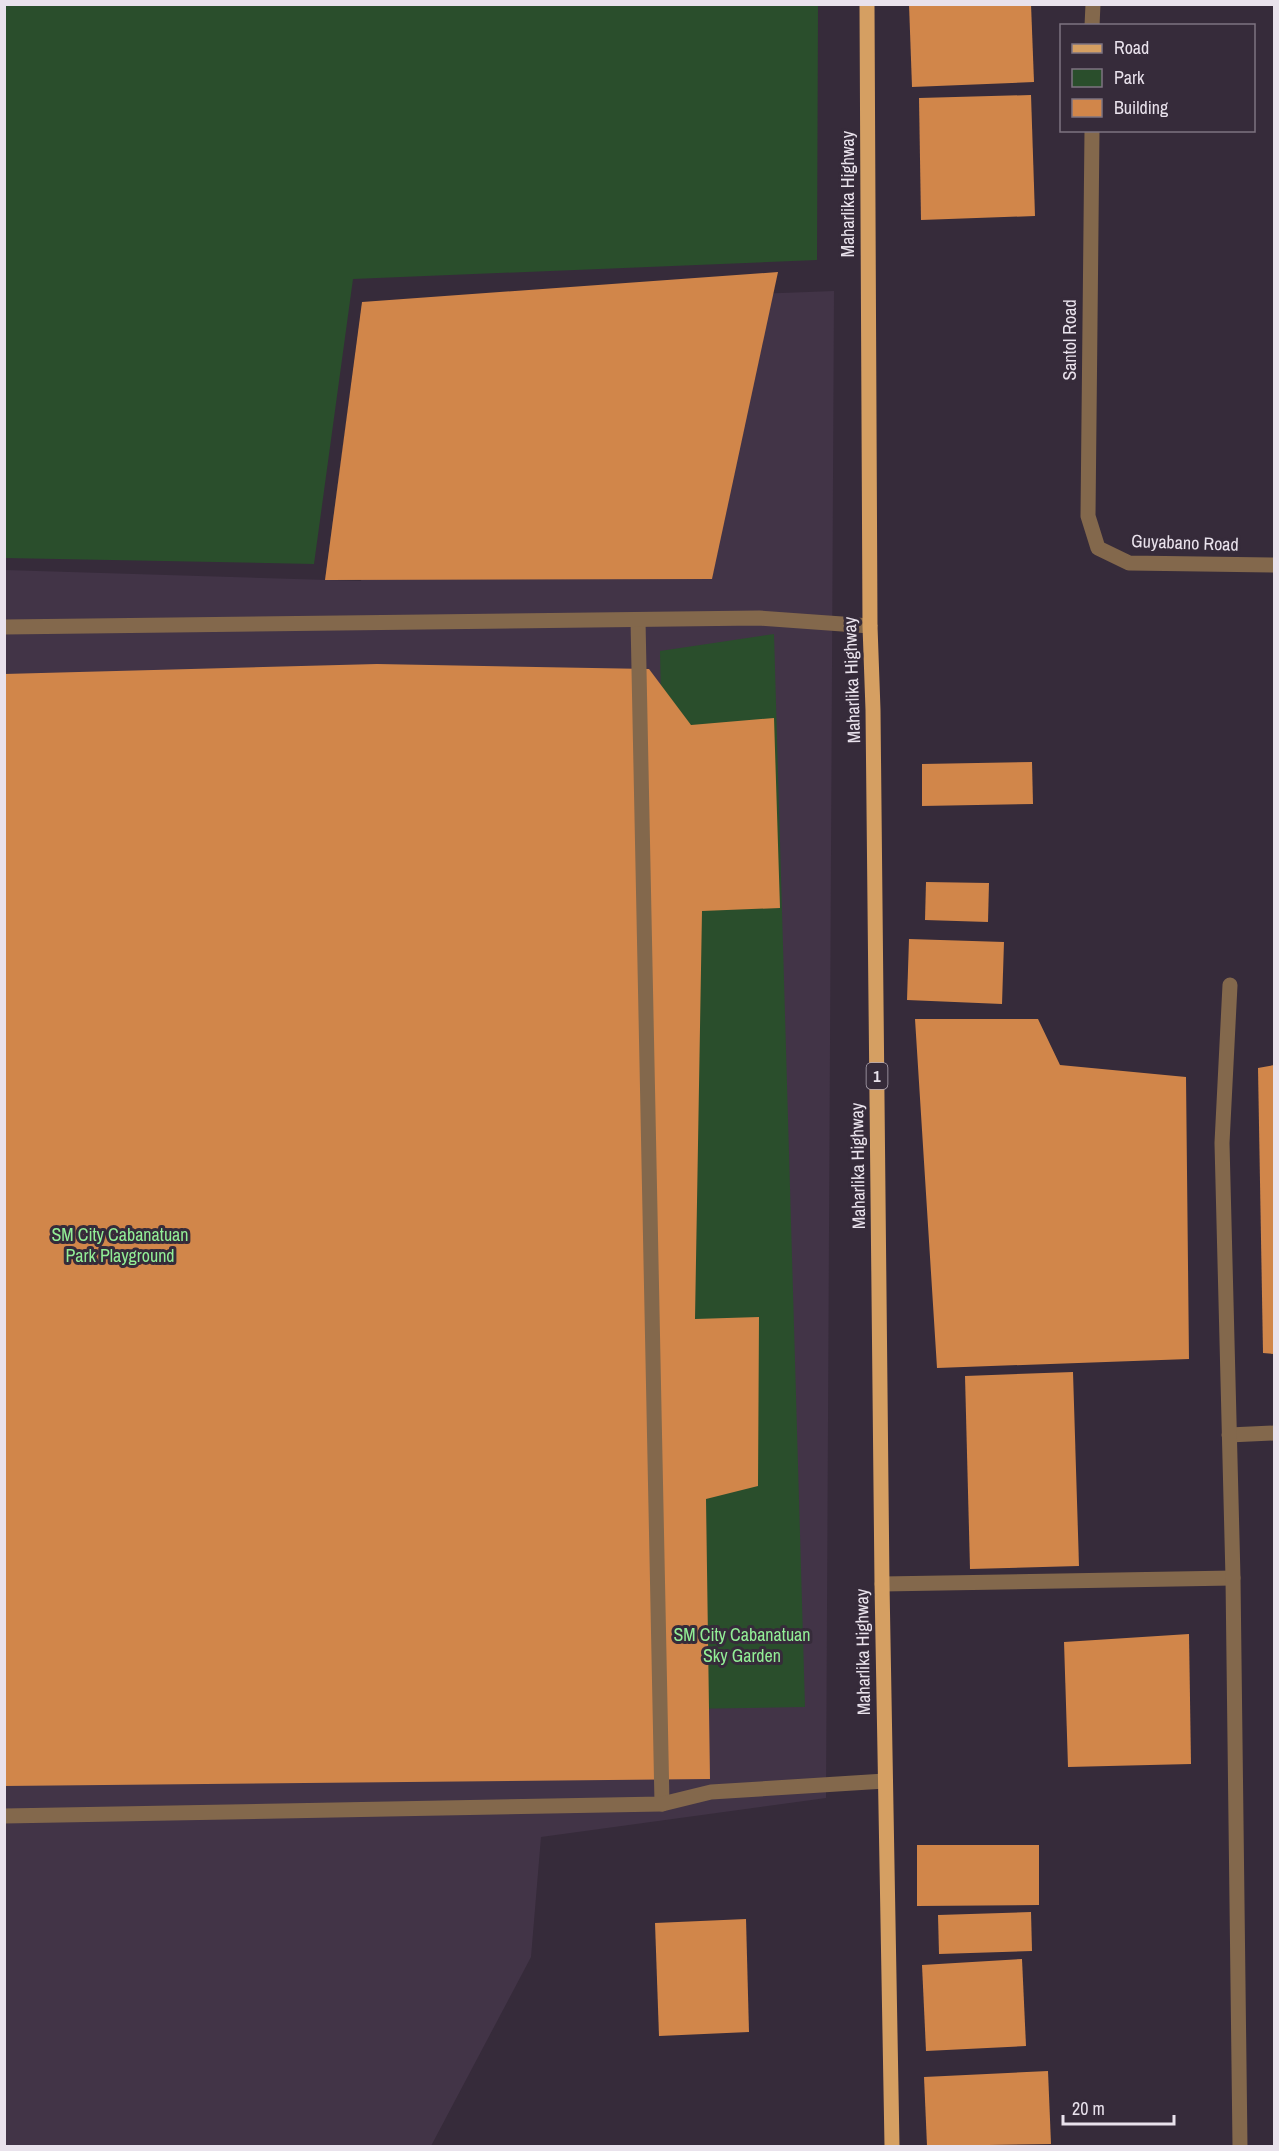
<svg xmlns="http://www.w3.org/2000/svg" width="1279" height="2151" font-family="'Archivo Narrow',sans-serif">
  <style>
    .built { fill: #423447 }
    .green { fill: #2a4e2c }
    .building { fill: #d1864a }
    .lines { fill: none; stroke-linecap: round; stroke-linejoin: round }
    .service { stroke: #83684c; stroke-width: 15 }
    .minor { stroke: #83684c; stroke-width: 15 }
    .primary { stroke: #d59f62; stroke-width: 15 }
    .labels { text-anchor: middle; stroke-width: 6; stroke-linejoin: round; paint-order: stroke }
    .shield { fill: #362b3a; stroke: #b3abb7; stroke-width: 1.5 }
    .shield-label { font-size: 16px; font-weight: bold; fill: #e9e2ec }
    .street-label { font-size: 18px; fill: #e9e2ec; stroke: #362b3a }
    .park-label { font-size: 18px; fill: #92ee96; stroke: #362b3a }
  </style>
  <rect width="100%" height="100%" fill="#362b3a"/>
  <path class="built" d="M 834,291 L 826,1798 L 541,1837 L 531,1957 L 431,2146 L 5,2146 L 5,570 L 361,581 L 381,308 Z"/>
  <g class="green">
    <path d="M 5,4 L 818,5 L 817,260 L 353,279 L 314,564 L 5,558 Z"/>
    <path d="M 774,634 L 805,1707 L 682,1709 L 660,651 Z"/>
  </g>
  <g class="building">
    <path d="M 909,4 L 1031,4 L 1034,82 L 912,87 Z"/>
    <path d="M 1031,95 L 1035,216 L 921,220 L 919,98 Z"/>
    <path d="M 778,272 L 712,579 L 325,580 L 362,302 Z"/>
    <path d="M 377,664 L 649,669 L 691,725 L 774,718 L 780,908 L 702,911 L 695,1319 L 759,1317 L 758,1486 L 706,1499 L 710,1779 L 4,1786 L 4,674 Z"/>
    <path d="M 1032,762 L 1033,804 L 922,806 L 922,764 Z"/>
    <path d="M 926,882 L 989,883 L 988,922 L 925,920 Z"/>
    <path d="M 909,939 L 1004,942 L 1002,1004 L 907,1000 Z"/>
    <path d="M 915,1019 L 1038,1019 L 1060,1065 L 1186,1077 L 1189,1359 L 937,1368 Z"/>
    <path d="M 1274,1065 L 1274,1354 L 1263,1353 L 1258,1068 Z"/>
    <path d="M 1073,1372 L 1079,1566 L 970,1569 L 965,1376 Z"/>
    <path d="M 1189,1634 L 1191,1764 L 1068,1767 L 1064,1642 Z"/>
    <path d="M 917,1845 L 1039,1845 L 1039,1905 L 917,1906 Z"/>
    <path d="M 1031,1912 L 1032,1951 L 939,1954 L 938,1915 Z"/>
    <path d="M 746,1919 L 749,2032 L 659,2036 L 655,1923 Z"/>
    <path d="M 1022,1959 L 1026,2046 L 926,2051 L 922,1965 Z"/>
    <path d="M 1048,2071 L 1051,2144 L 927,2146 L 924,2077 Z"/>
  </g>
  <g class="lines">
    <g class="service">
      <path d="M 638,620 L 662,1804"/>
      <path d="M 4,627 L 759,618 L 870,626"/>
      <path d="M 1229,1435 L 1274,1433"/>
      <path d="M 882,1584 L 1233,1578"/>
      <path d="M 4,1816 L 662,1804 L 711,1792 L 885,1781"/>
    </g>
    <g class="minor">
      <path d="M 1092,26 L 1093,4"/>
      <path d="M 1092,130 L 1088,516 L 1098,548 L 1129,563 L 1274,565"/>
      <path d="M 1230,985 L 1222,1143 L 1233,1578 L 1240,2146"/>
    </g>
    <path class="primary" d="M 867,4 L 870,626 L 873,710 L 882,1584 L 892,2146"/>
  </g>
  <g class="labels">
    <rect class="shield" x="866.5" y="1063" width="21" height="26" rx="4.5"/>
    <g class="shield-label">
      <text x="877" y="1082">1</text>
    </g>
    <g class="street-label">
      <text transform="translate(848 194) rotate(-90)" y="6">Maharlika Highway</text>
      <text transform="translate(1070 340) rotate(-90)" y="6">Santol Road</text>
      <text transform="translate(1185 543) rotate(2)" y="6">Guyabano Road</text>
      <text transform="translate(852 680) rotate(-92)" y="6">Maharlika Highway</text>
      <text transform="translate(858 1166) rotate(-91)" y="6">Maharlika Highway</text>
      <text transform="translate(863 1652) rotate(-91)" y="6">Maharlika Highway</text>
    </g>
    <g class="park-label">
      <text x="120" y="1241">SM City Cabanatuan<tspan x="120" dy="21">Park Playground</tspan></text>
      <text x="742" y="1641">SM City Cabanatuan<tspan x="742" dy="21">Sky Garden</tspan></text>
    </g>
  </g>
  <rect width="1279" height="2151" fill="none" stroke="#e9e2ec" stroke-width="12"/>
  <rect x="1060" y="24" width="195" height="108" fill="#362b3a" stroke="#7e7481" stroke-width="1.5"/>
  <rect x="1072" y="44" width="30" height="9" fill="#d59f62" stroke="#7e7481" stroke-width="1.5"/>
  <text x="1114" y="54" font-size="18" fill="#e9e2ec">Road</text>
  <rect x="1072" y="69" width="30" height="18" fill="#2a4e2c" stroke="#7e7481" stroke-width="1.5"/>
  <text x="1114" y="84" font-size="18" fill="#e9e2ec">Park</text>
  <rect x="1072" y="99" width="30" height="18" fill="#d1864a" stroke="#7e7481" stroke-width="1.5"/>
  <text x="1114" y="114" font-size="18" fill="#e9e2ec">Building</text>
  <path d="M1063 2115v9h111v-9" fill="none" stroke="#e9e2ec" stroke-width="3"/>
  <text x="1072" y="2115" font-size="18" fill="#e9e2ec" stroke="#362b3a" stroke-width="4.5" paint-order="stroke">20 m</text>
</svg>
